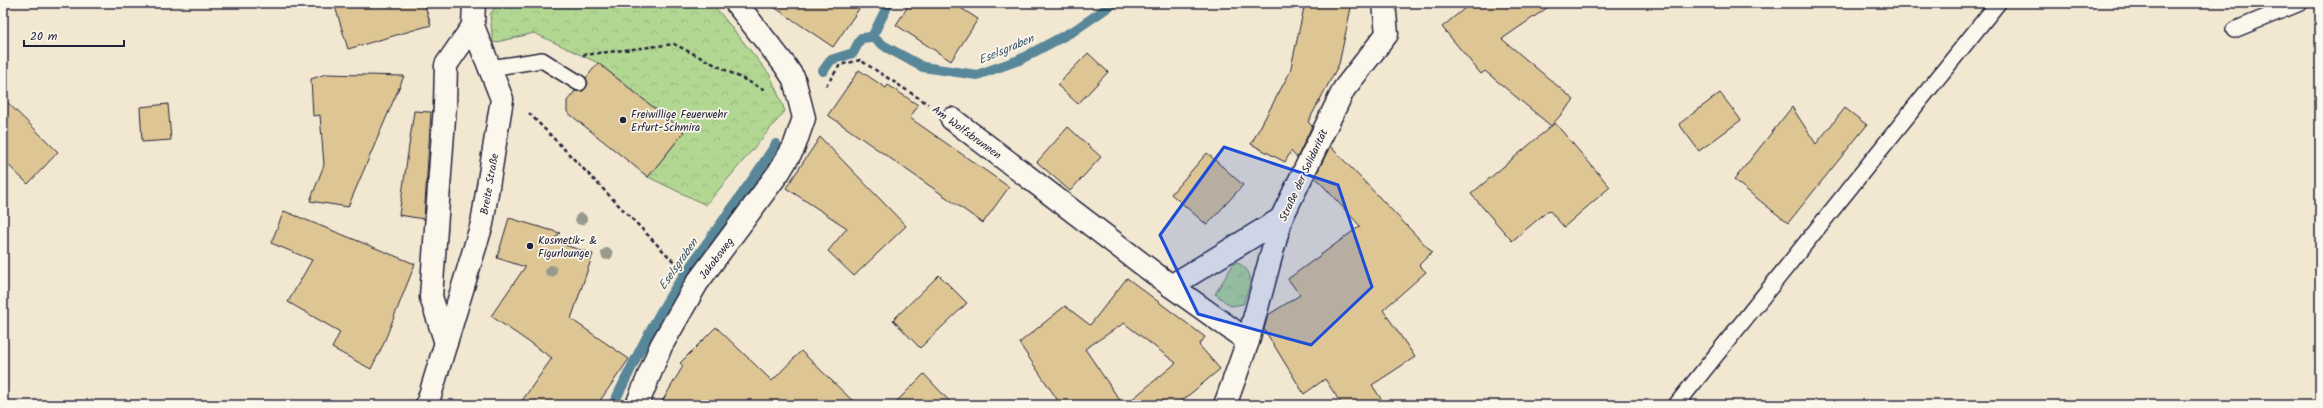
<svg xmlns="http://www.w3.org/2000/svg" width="2323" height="408" font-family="Kalam,sans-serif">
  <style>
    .grass { fill: url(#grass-tufts); stroke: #6a7c66 }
    .forest { fill: url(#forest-crowns); stroke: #6a7c66 }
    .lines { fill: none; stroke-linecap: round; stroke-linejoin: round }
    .stream { stroke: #58879a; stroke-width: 10 }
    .building { fill: #dec694; stroke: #22223b }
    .lane-casing { stroke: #22223b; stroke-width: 18 }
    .street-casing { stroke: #22223b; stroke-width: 25 }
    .path { stroke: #22223b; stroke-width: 2.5; stroke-dasharray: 4 3; stroke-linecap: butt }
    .lane { stroke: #fbf7ec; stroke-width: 15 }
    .street { stroke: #fbf7ec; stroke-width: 22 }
    .tree { fill: #97998d }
    .marked { fill: #1d4ed8; fill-opacity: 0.2; stroke: #1d4ed8; stroke-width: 3; stroke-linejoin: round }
    .poi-dot { fill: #22223b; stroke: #fbf7ec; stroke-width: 1.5 }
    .labels { text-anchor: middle; stroke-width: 3.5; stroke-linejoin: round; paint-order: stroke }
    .poi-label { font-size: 11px; fill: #22223b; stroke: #fbf7ec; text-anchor: start }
    .street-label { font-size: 11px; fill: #22223b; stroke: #fbf7ec }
    .water-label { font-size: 12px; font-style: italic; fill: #3d556a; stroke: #fbf7ec }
  </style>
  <defs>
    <pattern id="grass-tufts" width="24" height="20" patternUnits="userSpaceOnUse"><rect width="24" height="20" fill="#b2d792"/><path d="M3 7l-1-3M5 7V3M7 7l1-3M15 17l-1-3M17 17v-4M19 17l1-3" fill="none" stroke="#99b87f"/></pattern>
    <pattern id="forest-crowns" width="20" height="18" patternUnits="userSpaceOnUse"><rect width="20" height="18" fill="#b2d792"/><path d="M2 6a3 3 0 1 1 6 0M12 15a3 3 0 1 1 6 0" fill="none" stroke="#99b87f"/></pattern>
  </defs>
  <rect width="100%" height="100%" fill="#f2e8d2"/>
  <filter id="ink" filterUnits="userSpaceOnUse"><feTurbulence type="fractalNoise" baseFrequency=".025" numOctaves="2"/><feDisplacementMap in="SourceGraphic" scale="8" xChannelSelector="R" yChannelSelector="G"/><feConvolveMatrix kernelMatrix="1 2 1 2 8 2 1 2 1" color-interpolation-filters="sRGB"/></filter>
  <g filter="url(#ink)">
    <path class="grass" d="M 1237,262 C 1258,275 1249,284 1243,304 L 1231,306 L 1215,294 L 1234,263 Z"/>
    <path class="forest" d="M 498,3 L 712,3 L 770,75 L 785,111 L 706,205 L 648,177 L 684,132 L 598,63 L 534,33 L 493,43 L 490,14 Z"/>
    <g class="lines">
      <g class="stream">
        <path d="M 872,37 L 889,3"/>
        <path d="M 823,71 L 831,60 L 853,53 L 861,38 L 872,37 L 886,47 L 923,67 L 977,75 L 1019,60 L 1075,30 L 1114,3"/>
        <path d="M 613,405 C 633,364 653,322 678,284 C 710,237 745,193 776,144"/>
      </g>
    </g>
    <g class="building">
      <path d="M 334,3 L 424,3 L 431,25 L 348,49 Z"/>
      <path d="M 768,3 L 863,3 L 833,47 Z"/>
      <path d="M 910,3 L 953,3 L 978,19 L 951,61 L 896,25 Z"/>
      <path d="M 1305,3 L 1352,3 L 1339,64 L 1308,122 L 1312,126 L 1297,158 L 1291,151 L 1285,162 L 1251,144 L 1290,72 Z"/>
      <path d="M 1471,3 L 1554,3 L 1502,39 L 1574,100 L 1551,126 L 1485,71 L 1481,74 L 1442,27 Z"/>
      <path d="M 1088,53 L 1108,72 L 1078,104 L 1057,85 Z"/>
      <path d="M 598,63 L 684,132 L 648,177 L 567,112 L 567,101 L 575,91 L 583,91 L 586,88 L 588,83 L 586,78 Z"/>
      <path d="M 859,70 L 886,88 L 888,85 L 918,105 L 910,118 L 1009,187 L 983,223 L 828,115 Z"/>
      <path d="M 326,74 L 404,76 L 348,207 L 310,201 L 324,165 L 320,115 L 313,116 L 311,79 Z"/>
      <path d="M 1720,93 L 1741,120 L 1699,151 L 1679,124 Z"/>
      <path d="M 3,98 L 58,152 L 28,184 L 3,160 Z"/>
      <path d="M 168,104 L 171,140 L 142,142 L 140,107 Z"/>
      <path d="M 1792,107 L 1816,144 L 1845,108 L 1867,125 L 1788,223 L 1734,180 Z"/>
      <path d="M 414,111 L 431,112 L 424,219 L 399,215 Z"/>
      <path d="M 1555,123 L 1610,187 L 1564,227 L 1549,210 L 1512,241 L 1471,194 Z"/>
      <path d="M 1068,127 L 1101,157 L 1070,191 L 1037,162 Z"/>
      <path d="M 820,137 L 906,226 L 854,276 L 828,251 L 847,228 L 786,188 Z"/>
      <path d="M 1330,146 L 1432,252 L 1419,265 L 1426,272 L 1383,310 L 1415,357 L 1372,385 L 1385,405 L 1342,405 L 1325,379 L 1304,394 L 1264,329 L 1268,315 L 1300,295 L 1288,279 L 1360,226 L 1315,177 Z"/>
      <path d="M 1207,153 L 1243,185 L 1207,225 L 1171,194 Z"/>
      <path d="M 284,211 L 415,264 L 383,345 L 371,369 L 332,348 L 340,332 L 288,302 L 312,260 L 271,243 Z"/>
      <path d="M 509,218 L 560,233 L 552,241 L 593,254 L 571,319 L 629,359 L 597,405 L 519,405 L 552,358 L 491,316 L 525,267 L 497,258 Z"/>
      <path d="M 939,275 L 967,303 L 920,348 L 893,320 Z"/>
      <path d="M 1127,278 L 1205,337 L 1199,345 L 1220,369 L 1177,405 L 1125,405 L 1176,363 L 1124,323 L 1085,349 L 1123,405 L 1061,405 L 1019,343 L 1065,306 L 1090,325 Z"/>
      <path d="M 716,327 L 772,381 L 801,351 L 857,405 L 660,405 L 683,366 L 680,363 Z"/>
      <path d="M 924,374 L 953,405 L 893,405 Z"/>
    </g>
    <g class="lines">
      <g class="lane-casing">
        <g id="lane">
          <path d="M 2234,30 L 2300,3"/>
          <path d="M 490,68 L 542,60 L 579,83"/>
          <path d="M 1676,405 L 1998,3"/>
        </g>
      </g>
      <g class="street-casing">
        <g id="street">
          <path d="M 952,119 L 1171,286 L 1248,341"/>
          <path d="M 1171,286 L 1281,219"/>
          <path d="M 446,343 L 431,297 L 445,105 L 446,65 L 473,26"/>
          <path d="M 427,405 L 482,224 L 502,99 L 473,26 L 474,3"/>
          <path d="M 637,405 L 661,346 L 697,283 L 779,172 L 794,147 L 804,118 L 794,79 L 784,64 L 736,3"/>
          <path d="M 1225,405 L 1248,341 L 1281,219 L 1344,89 L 1387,34 L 1384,3"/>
        </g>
      </g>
      <g class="path">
        <path d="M 583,55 L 674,44 L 765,90"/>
        <path d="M 826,86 L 840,65 L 860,60 L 928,104"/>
        <path d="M 529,113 L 676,264"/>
      </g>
      <use href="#lane" class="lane"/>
      <use href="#street" class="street"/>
    </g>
    <g class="tree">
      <circle cx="581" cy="219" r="6"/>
      <circle cx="607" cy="254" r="6"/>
      <circle cx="551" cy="271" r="6"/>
    </g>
  </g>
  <path class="marked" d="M 1224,147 L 1338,185 L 1372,287 L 1311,345 L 1198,314 L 1160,235 Z"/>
  <g class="poi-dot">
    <circle cx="623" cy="120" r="4"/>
    <circle cx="530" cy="246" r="4"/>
  </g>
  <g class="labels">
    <g class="poi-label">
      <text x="631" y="118">Freiwillige Feuerwehr<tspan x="631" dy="13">Erfurt-Schmira</tspan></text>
      <text x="538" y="244">Kosmetik- &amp;<tspan x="538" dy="13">Figurlounge</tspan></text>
    </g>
    <g class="street-label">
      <text transform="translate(967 132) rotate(36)" y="4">Am Wolfsbrunnen</text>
      <text transform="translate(1303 175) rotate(-65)" y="4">Straße der Solidarität</text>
      <text transform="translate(489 184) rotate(-80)" y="4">Breite Straße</text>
      <text transform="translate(716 258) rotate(-53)" y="4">Jakobsweg</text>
    </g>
    <g class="water-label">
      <text transform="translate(1006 49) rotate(-23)" y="4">Eselsgraben</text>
      <text transform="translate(678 264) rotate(-55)" y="4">Eselsgraben</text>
    </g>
  </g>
  <rect width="2323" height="408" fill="none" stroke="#fbf7ec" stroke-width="16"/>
  <rect x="8" y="8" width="2307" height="392" fill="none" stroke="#22223b" stroke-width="1.5" filter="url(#ink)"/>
  <path d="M24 40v6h100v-6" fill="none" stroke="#22223b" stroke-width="2"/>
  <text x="30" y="40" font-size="12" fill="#22223b" stroke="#fbf7ec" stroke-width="3" paint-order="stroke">20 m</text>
</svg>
